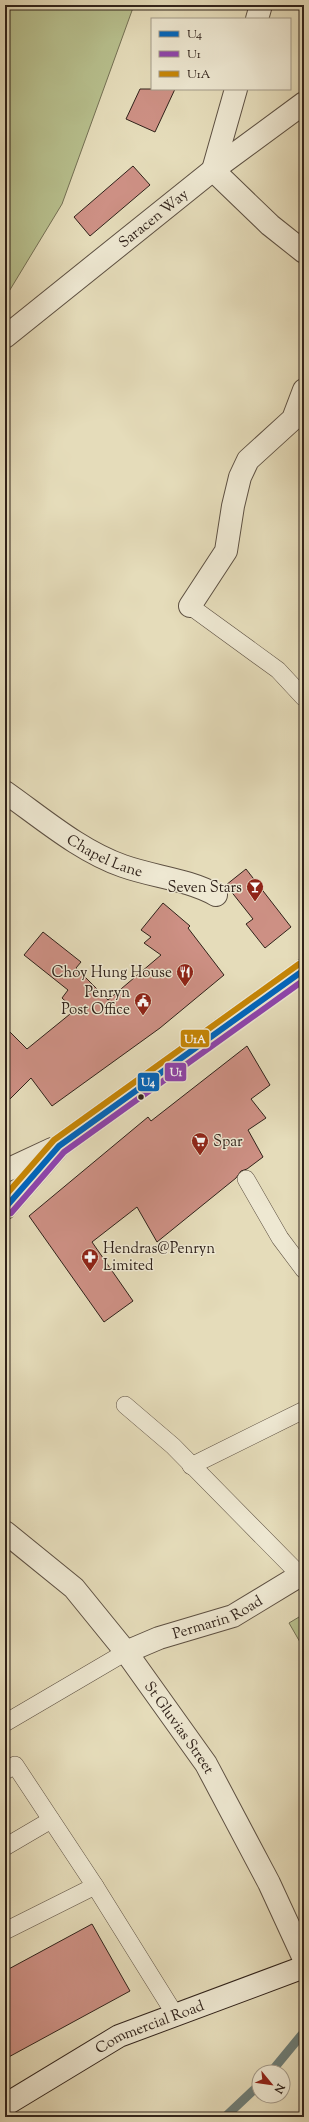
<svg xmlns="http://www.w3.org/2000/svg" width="309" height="2122" font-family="'Sorts Mill Goudy',serif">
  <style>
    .green { fill: #b7bf8d; stroke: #747054 }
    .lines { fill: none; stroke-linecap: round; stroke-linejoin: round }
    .stream { stroke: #6d7d77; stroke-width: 9 }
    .building { fill: #cd9084; stroke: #30221a }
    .service-casing { stroke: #5d5042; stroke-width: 18 }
    .minor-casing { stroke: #5d5042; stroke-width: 24 }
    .tertiary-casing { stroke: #5d5042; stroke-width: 24 }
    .secondary-casing { stroke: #30221a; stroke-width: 24 }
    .service { stroke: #eee8d2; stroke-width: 17 }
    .minor { stroke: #eee8d2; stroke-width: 22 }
    .tertiary { stroke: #eee8d2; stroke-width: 22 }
    .secondary { stroke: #eee8d2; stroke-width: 22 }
    .bus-1-casing { stroke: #eee8d2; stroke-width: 9 }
    .bus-2-casing { stroke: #eee8d2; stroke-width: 9 }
    .bus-3-casing { stroke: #eee8d2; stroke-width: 9 }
    .bus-1 { stroke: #0065bd; stroke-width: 6 }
    .bus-2 { stroke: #8e44ad; stroke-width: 6 }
    .bus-3 { stroke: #c58506; stroke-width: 6 }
    .bus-dot { fill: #30221a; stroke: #eee8d2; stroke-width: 1.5 }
    .labels { text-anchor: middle; stroke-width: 3; stroke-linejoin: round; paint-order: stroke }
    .street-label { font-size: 15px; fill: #30221a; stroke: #eee8d2 }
    .poi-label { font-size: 15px; fill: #30221a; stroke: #eee8d2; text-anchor: end }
    .line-badge { stroke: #eee8d2; stroke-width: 1.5 }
    .badge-label { font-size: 11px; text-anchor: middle; font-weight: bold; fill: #fff }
  </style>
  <rect width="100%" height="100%" fill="#e5dcba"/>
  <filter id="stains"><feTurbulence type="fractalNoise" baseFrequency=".005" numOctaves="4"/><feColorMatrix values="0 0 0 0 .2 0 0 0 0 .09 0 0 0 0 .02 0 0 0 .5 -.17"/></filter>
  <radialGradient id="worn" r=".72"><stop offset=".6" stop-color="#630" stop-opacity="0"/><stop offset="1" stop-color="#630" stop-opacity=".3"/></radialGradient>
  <g class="green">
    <path d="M 5,5 L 134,5 L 62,204 L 5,298 Z"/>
    <path d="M 304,1614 L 304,1649 L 289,1623 Z"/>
  </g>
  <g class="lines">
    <g class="stream">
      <path d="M 271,2072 L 304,2032"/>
      <path d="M 225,2117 L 259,2085"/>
    </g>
  </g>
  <g class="building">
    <path d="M 140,89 L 175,89 L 155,132 L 126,119 Z"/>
    <path d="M 133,166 L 150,185 L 90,236 L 74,217 Z"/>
    <path d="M 246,869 L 291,927 L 265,948 L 246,924 L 253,919 L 226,885 Z"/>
    <path d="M 163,903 L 190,926 L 188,928 L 224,975 L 160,1028 L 52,1106 L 31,1078 L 5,1104 L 5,1027 L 27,1049 L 75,1010 L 62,998 L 68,990 L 24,955 L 43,932 L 81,962 L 76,968 L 108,1000 L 161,955 L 144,943 L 151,937 L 141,930 Z"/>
    <path d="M 247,1046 L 270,1085 L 251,1099 L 266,1118 L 248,1130 L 263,1157 L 247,1169 L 241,1171 L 236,1178 L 157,1242 L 137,1207 L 92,1242 L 133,1301 L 104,1322 L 29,1216 L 148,1117 L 151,1121 Z"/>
    <path d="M 92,1924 L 130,1991 L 5,2059 L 5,1971 Z"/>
  </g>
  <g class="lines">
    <g class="service-casing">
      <g id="service">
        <path d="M 190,606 L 278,670 L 304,698"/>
        <path d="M 246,1179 L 280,1238 L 304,1270"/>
        <path d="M 125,1405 L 173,1446 L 300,1575"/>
        <path d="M 191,1466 L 304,1410"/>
        <path d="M 5,1723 L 126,1652"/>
        <path d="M 5,1771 L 15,1765 L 95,1886 L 176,2016"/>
        <path d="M 5,1847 L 51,1820"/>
        <path d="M 5,1931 L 95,1886"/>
      </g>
    </g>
    <g class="minor-casing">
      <g id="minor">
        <path d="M 257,19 L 261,5"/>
        <path d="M 236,89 L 213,170 L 270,225 L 304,252"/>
        <path id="s1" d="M 5,337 L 213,170 L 304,103"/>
        <path d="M 190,606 L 226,551 L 233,506 L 240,477 L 248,460 L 293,419 L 304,390"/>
        <path id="s2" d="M 5,792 C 42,818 80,851 123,866 C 154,877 187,879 216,895"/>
        <path id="s3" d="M 5,1532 L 74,1588 L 126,1652 L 206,1764 L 269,1883 L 304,1959"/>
        <path id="s4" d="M 126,1652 L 159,1638 L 233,1616 L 304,1573"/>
      </g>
    </g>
    <g class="tertiary-casing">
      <g id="tertiary">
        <path d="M 5,1171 L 52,1149"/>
        <path d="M 5,1208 L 59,1146 L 304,970"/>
      </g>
    </g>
    <g class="secondary-casing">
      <g id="secondary">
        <path id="s5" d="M 5,2105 L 119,2036 L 304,1967"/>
      </g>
    </g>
    <use href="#service" class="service"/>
    <use href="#minor" class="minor"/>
    <use href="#tertiary" class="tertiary"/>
    <use href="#secondary" class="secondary"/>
    <g class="bus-1-casing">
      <path id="bus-1" d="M 5,1208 L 59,1146 L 304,970"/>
    </g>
    <g class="bus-2-casing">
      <path id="bus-2" d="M 11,1213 L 64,1152 L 304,980"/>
    </g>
    <g class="bus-3-casing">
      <path id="bus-3" d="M 5,1196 L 54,1140 L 299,964"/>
    </g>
    <use href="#bus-1" class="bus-1"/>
    <use href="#bus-2" class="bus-2"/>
    <use href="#bus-3" class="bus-3"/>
  </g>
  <defs>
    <g id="bar-pin" transform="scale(0.9)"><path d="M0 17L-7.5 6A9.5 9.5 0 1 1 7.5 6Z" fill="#8f2418" stroke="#eee8d2"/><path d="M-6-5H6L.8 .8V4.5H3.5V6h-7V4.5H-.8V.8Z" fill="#fff"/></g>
    <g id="restaurant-pin" transform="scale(0.9)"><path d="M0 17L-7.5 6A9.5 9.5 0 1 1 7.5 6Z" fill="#8f2418" stroke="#eee8d2"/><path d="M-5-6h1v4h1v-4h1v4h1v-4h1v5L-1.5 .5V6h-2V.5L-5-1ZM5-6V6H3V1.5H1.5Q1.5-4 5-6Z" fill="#fff"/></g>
    <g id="civic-pin" transform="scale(0.9)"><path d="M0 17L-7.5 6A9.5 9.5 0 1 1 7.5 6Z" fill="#8f2418" stroke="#eee8d2"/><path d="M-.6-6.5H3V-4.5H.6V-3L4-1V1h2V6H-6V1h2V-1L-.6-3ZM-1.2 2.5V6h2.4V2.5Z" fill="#fff"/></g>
    <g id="supermarket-pin" transform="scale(0.9)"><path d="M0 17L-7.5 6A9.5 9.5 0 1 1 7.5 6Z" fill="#8f2418" stroke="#eee8d2"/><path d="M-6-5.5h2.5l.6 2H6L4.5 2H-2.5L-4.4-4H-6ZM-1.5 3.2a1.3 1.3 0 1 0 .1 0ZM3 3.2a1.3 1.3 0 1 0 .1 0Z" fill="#fff"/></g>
    <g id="pharmacy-pin" transform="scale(0.9)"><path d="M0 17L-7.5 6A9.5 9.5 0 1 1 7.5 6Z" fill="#8f2418" stroke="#eee8d2"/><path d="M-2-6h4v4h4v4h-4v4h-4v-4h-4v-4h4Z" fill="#fff"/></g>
  </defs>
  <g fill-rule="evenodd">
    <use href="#bar-pin" x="255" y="887"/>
    <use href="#restaurant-pin" x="185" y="972"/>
    <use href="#civic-pin" x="143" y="1001"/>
    <use href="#supermarket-pin" x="200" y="1141"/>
    <use href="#pharmacy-pin" x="90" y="1257"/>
  </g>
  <circle class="bus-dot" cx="141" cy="1097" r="3.5"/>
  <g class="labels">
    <g class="street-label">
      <text dy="5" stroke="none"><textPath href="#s1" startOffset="190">Saracen Way</textPath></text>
      <text dy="5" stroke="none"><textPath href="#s2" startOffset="119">Chapel Lane</textPath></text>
      <text dy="5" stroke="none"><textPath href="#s4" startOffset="98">Permarin Road</textPath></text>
      <text dy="5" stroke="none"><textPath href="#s3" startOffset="264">St Gluvias Street</textPath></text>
      <text dy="5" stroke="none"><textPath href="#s5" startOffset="165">Commercial Road</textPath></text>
    </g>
    <g class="poi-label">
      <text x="242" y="892">Seven Stars</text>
      <text x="172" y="977">Choy Hung House</text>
      <text x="130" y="997">Penryn<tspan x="130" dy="17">Post Office</tspan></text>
      <text x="213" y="1146" text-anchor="start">Spar</text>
      <text x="103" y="1253" text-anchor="start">Hendras@Penryn<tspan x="103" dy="17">Limited</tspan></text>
    </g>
  </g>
  <g class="line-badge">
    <rect x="180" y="1029" width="30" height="19" rx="4" fill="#c58506"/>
    <rect x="164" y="1062" width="23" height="20" rx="4" fill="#8e44ad"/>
    <rect x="137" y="1072" width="23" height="20" rx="4" fill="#0065bd"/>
  </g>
  <g class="badge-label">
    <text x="195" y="1043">U1A</text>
    <text x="176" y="1076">U1</text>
    <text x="148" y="1086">U4</text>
  </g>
  <rect width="309" height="2122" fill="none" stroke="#e5dcba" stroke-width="20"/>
  <rect x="6" y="6" width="297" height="2110" fill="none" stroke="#30221a" stroke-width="2"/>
  <rect x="10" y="10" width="289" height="2102" fill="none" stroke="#30221a"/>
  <rect x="151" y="18" width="140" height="72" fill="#eee8d2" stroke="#a29988"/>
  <rect x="159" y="31" width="20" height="6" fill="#0065bd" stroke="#a29988"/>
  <text x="187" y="38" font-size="12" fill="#30221a">U4</text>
  <rect x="159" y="51" width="20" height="6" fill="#8e44ad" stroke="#a29988"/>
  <text x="187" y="58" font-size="12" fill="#30221a">U1</text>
  <rect x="159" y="71" width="20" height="6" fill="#c58506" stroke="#a29988"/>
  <text x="187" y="78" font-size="12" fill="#30221a">U1A</text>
  <g transform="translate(271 2084) rotate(119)"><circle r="19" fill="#eee8d2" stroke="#a29988"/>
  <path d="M0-3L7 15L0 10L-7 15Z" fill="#8f2418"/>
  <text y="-6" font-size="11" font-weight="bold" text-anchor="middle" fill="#30221a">N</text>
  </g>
  <rect width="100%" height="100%" filter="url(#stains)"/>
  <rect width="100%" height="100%" fill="url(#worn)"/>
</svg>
